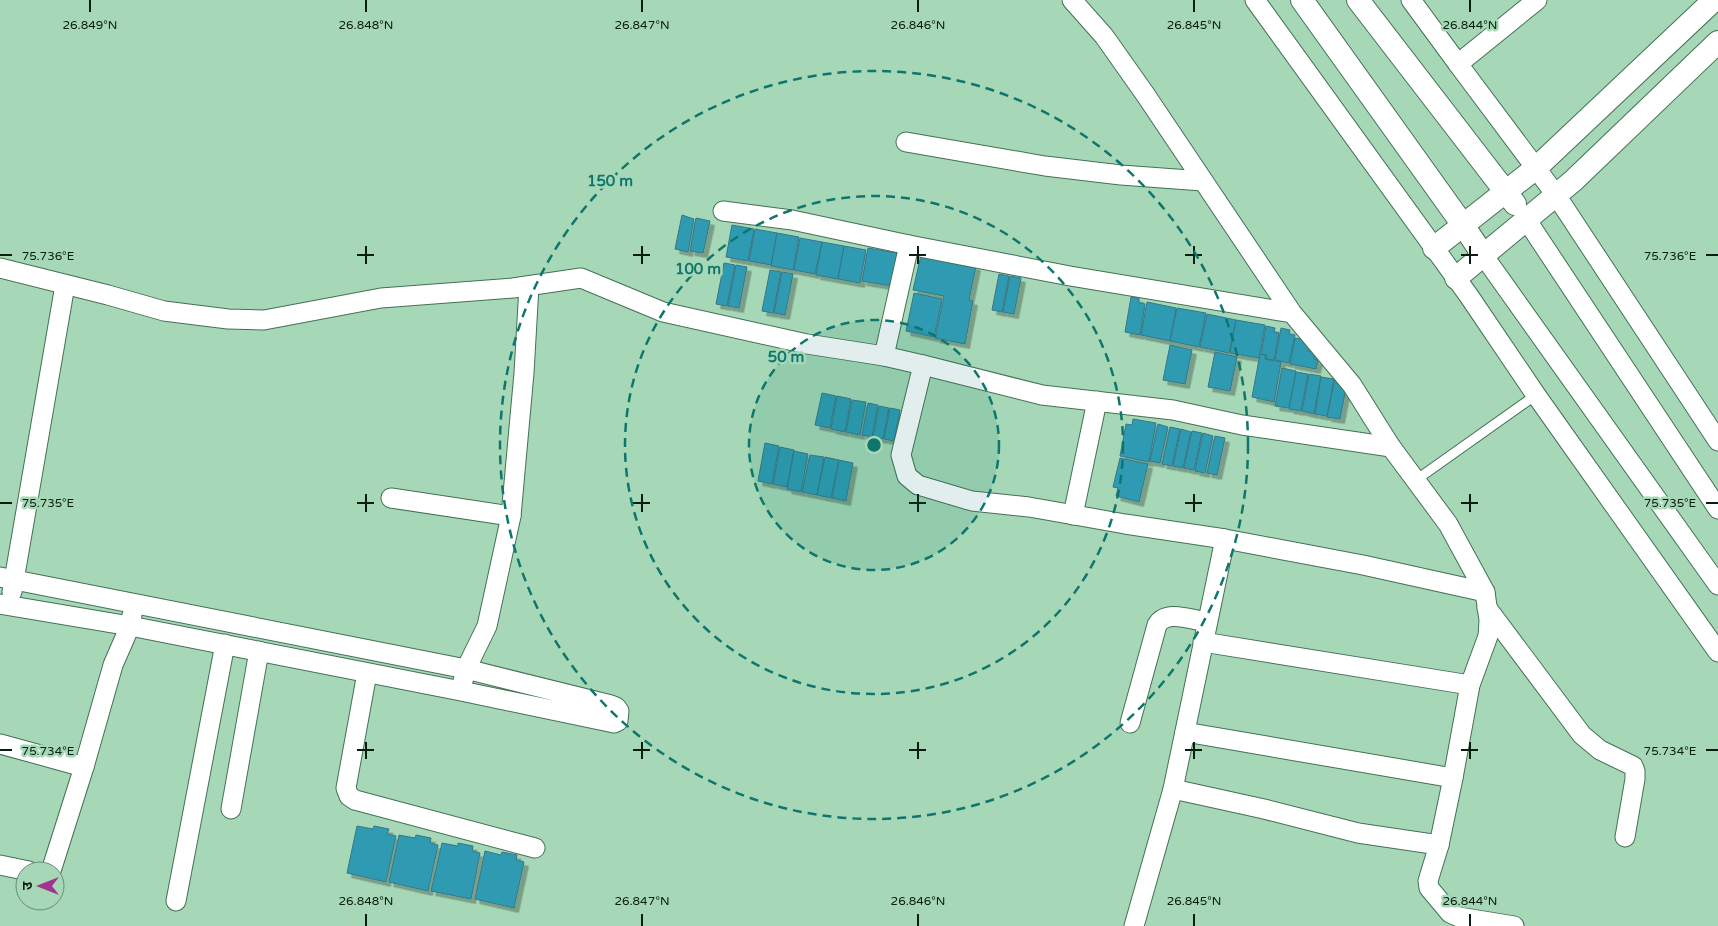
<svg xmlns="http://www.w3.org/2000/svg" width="1718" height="926" font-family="'Varela Round','Noto Sans Devanagari',sans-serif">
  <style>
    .building { fill: #2e9bb2; stroke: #377686; filter: url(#shadow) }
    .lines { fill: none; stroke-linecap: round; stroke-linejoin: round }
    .service-casing { stroke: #437154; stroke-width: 11 }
    .minor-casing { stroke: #437154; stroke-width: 21 }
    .tertiary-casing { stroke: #437154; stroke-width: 24 }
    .service { stroke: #fff; stroke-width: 9 }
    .minor { stroke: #fff; stroke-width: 19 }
    .tertiary { stroke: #fff; stroke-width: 22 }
    .ticks { fill: none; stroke: #091d11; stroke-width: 2 }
    .ring { fill: none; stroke: #0f766e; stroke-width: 2.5; stroke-dasharray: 9 6 }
    .ticks-label { font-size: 12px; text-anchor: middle; fill: #091d11; stroke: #a6d8b7; stroke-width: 5; stroke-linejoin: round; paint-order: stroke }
    .centre { fill: #0f766e; stroke: #a6d8b7; stroke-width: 2.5 }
    .ring-label { font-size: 15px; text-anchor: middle; font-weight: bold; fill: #0f766e; stroke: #a6d8b7; stroke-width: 5; stroke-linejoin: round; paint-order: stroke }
  </style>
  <defs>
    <filter id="shadow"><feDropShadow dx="4.5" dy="4.5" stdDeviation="0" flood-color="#0004"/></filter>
  </defs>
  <rect width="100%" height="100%" fill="#a6d8b7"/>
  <g class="building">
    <path d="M 682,215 L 694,219 L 688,252 L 675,249 Z"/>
    <path d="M 696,218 L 710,221 L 703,253 L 690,251 Z"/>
    <path d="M 732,225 L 754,229 L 748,261 L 726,257 Z"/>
    <path d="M 755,229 L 777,233 L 771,265 L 749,261 Z"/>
    <path d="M 777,233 L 799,237 L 793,270 L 771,266 Z"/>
    <path d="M 800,238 L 822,242 L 815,274 L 794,270 Z"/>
    <path d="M 822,242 L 844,246 L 838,279 L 816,275 Z"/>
    <path d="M 844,246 L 866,250 L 860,283 L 838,279 Z"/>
    <path d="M 868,248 L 897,253 L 892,286 L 862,281 Z"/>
    <path d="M 921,255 L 976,266 L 969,300 L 973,301 L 965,344 L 935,338 L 944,296 L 913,290 Z"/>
    <path d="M 724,263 L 735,265 L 727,306 L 716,304 Z"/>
    <path d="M 736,265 L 747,267 L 739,308 L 728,306 Z"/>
    <path d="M 770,270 L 781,272 L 773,313 L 762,311 Z"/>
    <path d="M 782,272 L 793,274 L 785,315 L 774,313 Z"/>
    <path d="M 999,274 L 1009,276 L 1002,312 L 992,310 Z"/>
    <path d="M 1010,276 L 1021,278 L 1014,314 L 1003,312 Z"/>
    <path d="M 914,293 L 942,299 L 934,337 L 906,331 Z"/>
    <path d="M 1131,297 L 1139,298 L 1139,303 L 1145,304 L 1140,335 L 1125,332 Z"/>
    <path d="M 1147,302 L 1176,308 L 1170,341 L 1141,335 Z"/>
    <path d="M 1177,308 L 1206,313 L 1199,347 L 1170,341 Z"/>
    <path d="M 1207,314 L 1236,320 L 1229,353 L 1200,347 Z"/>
    <path d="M 1236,320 L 1265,325 L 1259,358 L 1230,353 Z"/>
    <path d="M 1266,326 L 1275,328 L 1274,332 L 1279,333 L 1274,360 L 1266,359 L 1267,355 L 1261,354 Z"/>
    <path d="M 1281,328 L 1290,330 L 1289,334 L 1295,335 L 1289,363 L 1275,360 Z"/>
    <path d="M 1295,338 L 1310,341 L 1308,351 L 1315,352 L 1314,359 L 1318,360 L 1316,369 L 1290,364 Z"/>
    <path d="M 1170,345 L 1192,350 L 1185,384 L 1163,380 Z"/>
    <path d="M 1215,352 L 1237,357 L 1230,391 L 1208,387 Z"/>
    <path d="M 1260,354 L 1266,355 L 1265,359 L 1281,362 L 1274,402 L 1252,397 Z"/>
    <path d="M 1282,368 L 1296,371 L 1289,408 L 1275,406 Z"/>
    <path d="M 1296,372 L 1308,374 L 1301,411 L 1289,409 Z"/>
    <path d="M 1336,373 L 1346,388 L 1340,419 L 1327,417 Z"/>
    <path d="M 1309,374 L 1321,376 L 1314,414 L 1302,411 Z"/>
    <path d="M 1321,377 L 1334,379 L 1327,416 L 1315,414 Z"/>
    <path d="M 822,393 L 836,396 L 830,428 L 815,425 Z"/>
    <path d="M 837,396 L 851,399 L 845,432 L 831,429 Z"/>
    <path d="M 852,400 L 866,402 L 860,435 L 846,432 Z"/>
    <path d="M 868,403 L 878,405 L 872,437 L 862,435 Z"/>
    <path d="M 879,406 L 889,408 L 883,439 L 873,437 Z"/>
    <path d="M 890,408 L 900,410 L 894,441 L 884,439 Z"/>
    <path d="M 1133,419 L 1156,423 L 1149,462 L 1120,456 L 1126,424 L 1132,425 Z"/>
    <path d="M 1158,424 L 1168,427 L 1160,463 L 1150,461 Z"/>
    <path d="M 1170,427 L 1180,429 L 1172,466 L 1162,464 Z"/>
    <path d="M 1181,429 L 1191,432 L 1183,468 L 1173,466 Z"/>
    <path d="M 1192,431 L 1202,433 L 1194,470 L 1184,468 Z"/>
    <path d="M 1203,433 L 1213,436 L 1205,473 L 1195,471 Z"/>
    <path d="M 1215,436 L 1225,438 L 1217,475 L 1207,473 Z"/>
    <path d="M 765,443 L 779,446 L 772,484 L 758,481 Z"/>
    <path d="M 780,447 L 794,450 L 787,487 L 773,484 Z"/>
    <path d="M 794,451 L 808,454 L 801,492 L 787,489 Z"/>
    <path d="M 810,455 L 824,457 L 817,495 L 802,492 Z"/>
    <path d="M 825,457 L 839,460 L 831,498 L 817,495 Z"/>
    <path d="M 1120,458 L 1148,464 L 1139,502 L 1116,496 L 1118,488 L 1113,487 Z"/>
    <path d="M 839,460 L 853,463 L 846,501 L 832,498 Z"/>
    <path d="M 357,826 L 373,829 L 374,826 L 389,829 L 387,834 L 396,836 L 386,882 L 347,873 Z"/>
    <path d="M 399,835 L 415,838 L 416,835 L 431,838 L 430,843 L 438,845 L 428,891 L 389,882 Z"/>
    <path d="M 442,843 L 458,846 L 458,843 L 473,846 L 472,851 L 480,853 L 471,899 L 431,891 Z"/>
    <path d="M 485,851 L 501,855 L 502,852 L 517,855 L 516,860 L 524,862 L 514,908 L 475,899 Z"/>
  </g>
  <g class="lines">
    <g class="service-casing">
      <path id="service" d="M 1416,480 L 1536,395"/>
    </g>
    <g class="minor-casing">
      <g id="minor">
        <path d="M 1072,0 L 1104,36 L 1145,94 L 1292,313 L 1352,385 L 1391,447 L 1448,524 L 1485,592 L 1363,565 L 1225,539 L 1125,524 L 1029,507 L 972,501 L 918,485 L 907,476 L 901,455 L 923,365 L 884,356 L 909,245 L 1070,276 L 1292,313"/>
        <path d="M 1255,0 L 1469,296 L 1536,395 L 1718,652"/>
        <path d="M 1411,0 L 1458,64 L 1537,0"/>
        <path d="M 1458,64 L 1556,195 L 1718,441"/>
        <path d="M 906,142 L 1045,166 L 1121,175 L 1203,181"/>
        <path d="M 723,211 L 792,220 L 909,245"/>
        <path d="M 1526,219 L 1718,509"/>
        <path d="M 1483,255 L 1718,585"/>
        <path d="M 0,268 L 108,295 L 164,311 L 228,319 L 264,320 L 381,298 L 513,288 L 581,278 L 663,312 L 807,344 L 884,356"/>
        <path d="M 923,365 L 1042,395 L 1173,410 L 1242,425 L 1391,447"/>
        <path d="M 391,498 L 511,516"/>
        <path d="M 1073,515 L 1097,401"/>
        <path d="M 0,577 L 466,669 L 611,705 L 616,707 L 619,711 L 618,721 L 614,723 L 461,691 L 130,626 L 0,604"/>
        <path d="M 12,592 L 65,285"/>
        <path d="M 1487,608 L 1582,735 L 1600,750 L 1633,766 L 1635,771 L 1635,779 L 1625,837"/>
        <path d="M 1203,642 L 1470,685"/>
        <path d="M 367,673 L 346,788 L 349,796 L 355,800 L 535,848"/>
        <path d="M 463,681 L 466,669 L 487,626 L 511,516 L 524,373 L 529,286"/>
        <path d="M 1130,723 L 1157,625 C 1166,609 1192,620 1207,622"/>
        <path d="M 1185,732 L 1453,778"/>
        <path d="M 0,744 L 84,767"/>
        <path d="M 1173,789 L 1264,809 L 1358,833 L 1439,845 L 1453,778 L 1470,685 L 1488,636 L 1489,620 L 1485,592"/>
        <path d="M 231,809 L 259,651"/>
        <path d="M 1439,845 L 1428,881 L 1429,888 L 1450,913 L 1459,917 L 1514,926"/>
        <path d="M 0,865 L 29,871"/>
        <path d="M 51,871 L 84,767 L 113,665 L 130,626 L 132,615"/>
        <path d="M 176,901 L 225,644"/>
        <path d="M 1134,926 L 1173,789 L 1225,539"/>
      </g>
    </g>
    <g class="tertiary-casing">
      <g id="tertiary">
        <path d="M 1302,0 L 1463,225 L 1483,255"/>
        <path d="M 1358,0 L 1515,204"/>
        <path d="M 1434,248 L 1536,168 L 1714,0"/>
        <path d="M 1456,278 L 1573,181 L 1718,42"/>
      </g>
    </g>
    <use href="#service" class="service"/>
    <use href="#minor" class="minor"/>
    <use href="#tertiary" class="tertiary"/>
  </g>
  <path class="ticks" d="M 90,0 L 90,12M 366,0 L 366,12M 642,0 L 642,12M 918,0 L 918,12M 1194,0 L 1194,12M 1470,0 L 1470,12M 366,246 L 366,264M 642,246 L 642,264M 918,246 L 918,264M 1194,246 L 1194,264M 1470,246 L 1470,264M 0,255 L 12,255M 357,255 L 374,255M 633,255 L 650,255M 909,255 L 926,255M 1185,255 L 1202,255M 1461,255 L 1478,255M 1706,255 L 1718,255M 366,494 L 366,512M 642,494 L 642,512M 918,494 L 918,512M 1194,494 L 1194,512M 1470,494 L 1470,512M 0,503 L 12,503M 357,503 L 374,503M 633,503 L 650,503M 909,503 L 926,503M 1185,503 L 1202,503M 1461,503 L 1478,503M 1706,503 L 1718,503M 366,742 L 366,759M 642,742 L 642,759M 918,742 L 918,759M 1194,742 L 1194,759M 1470,742 L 1470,759M 0,750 L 12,750M 357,750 L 374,750M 633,750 L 650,750M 909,750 L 926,750M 1185,750 L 1202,750M 1461,750 L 1478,750M 1706,750 L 1718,750M 366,914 L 366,926M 642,914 L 642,926M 918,914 L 918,926M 1194,914 L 1194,926M 1470,914 L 1470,926"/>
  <circle cx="874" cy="445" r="125" fill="#0f766e" fill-opacity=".12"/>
  <g class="ring">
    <circle cx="874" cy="445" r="125"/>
    <circle cx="874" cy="445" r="249"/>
    <circle cx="874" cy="445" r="374"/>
  </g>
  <g class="ticks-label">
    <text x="90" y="29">26.849°N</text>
    <text x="366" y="29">26.848°N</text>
    <text x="642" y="29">26.847°N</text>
    <text x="918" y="29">26.846°N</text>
    <text x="1194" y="29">26.845°N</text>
    <text x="1470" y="29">26.844°N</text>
    <text x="1670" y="260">75.736°E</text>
    <text x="48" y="260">75.736°E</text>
    <text x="1670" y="507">75.735°E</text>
    <text x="48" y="507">75.735°E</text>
    <text x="1670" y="755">75.734°E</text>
    <text x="48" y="755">75.734°E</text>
    <text x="366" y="905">26.848°N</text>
    <text x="642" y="905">26.847°N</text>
    <text x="918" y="905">26.846°N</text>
    <text x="1194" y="905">26.845°N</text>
    <text x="1470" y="905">26.844°N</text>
  </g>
  <circle cx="874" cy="445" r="8" class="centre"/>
  <g class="ring-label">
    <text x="610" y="186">150 m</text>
    <text x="698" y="274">100 m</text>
    <text x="786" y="362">50 m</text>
  </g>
  <g transform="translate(40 886) rotate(270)"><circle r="24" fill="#a6d8b7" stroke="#678d75"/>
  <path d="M0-4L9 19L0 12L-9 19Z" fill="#a33390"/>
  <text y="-8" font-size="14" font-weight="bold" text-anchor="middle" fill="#091d11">उ</text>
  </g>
</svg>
